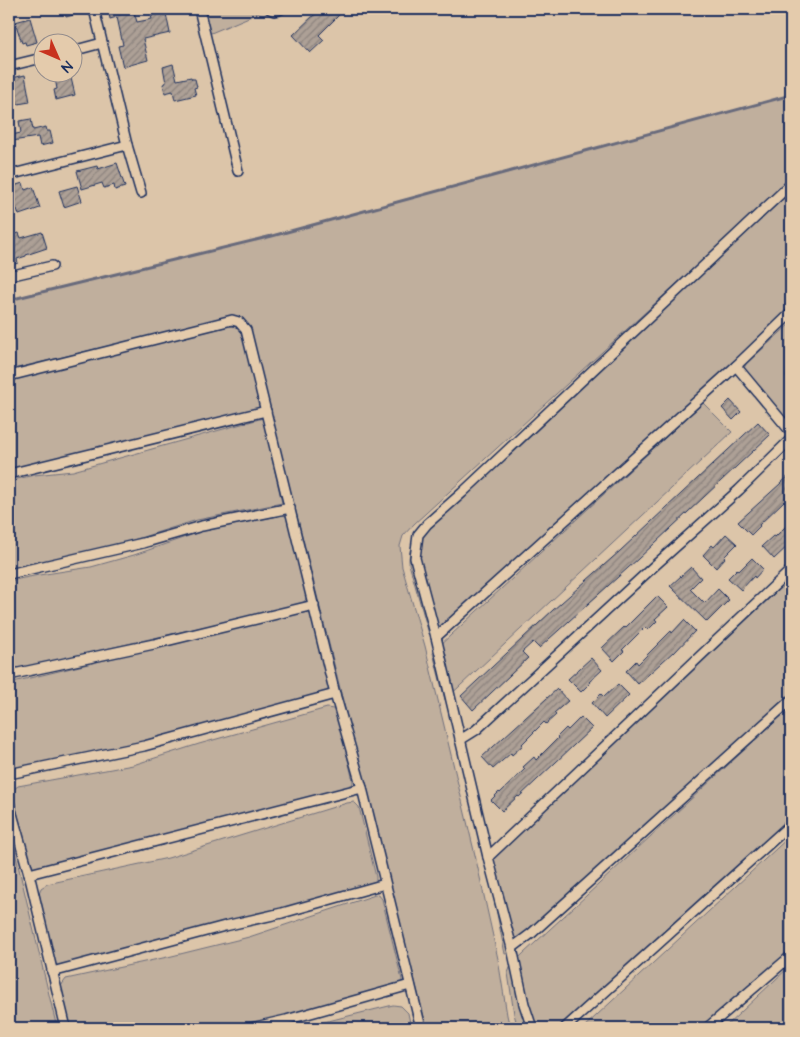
<svg xmlns="http://www.w3.org/2000/svg" width="800" height="1037" font-family="'Architects Daughter',sans-serif">
  <style>
    .green { fill: #c0af9d; stroke: #6e6f7e }
    .lines { fill: none; stroke-linecap: round; stroke-linejoin: round }
    .stream { stroke: #676a7c; stroke-width: 3 }
    .building { fill: url(#building-hatch); stroke: #1b2f5e }
    .street-casing { stroke: #1b2f5e; stroke-width: 12 }
    .street { stroke: #e4cbac; stroke-width: 9 }
  </style>
  <defs>
    <pattern id="building-hatch" width="6" height="6" patternUnits="userSpaceOnUse" patternTransform="scale(1.25)"><rect width="6" height="6" fill="#ada096"/><path d="M-1 1l2-2M0 6l6-6M5 7l2-2" fill="none" stroke="#8c837e"/></pattern>
  </defs>
  <rect width="100%" height="100%" fill="#dcc5a9"/>
  <filter id="ink" filterUnits="userSpaceOnUse"><feTurbulence type="fractalNoise" baseFrequency=".02" numOctaves="2"/><feDisplacementMap in="SourceGraphic" scale="10" xChannelSelector="R" yChannelSelector="G"/><feConvolveMatrix kernelMatrix="1 2 1 2 8 2 1 2 1" color-interpolation-filters="sRGB"/></filter>
  <g filter="url(#ink)">
    <g class="green">
      <path d="M 197,9 L 263,9 L 263,11 L 204,36 Z"/>
      <path d="M 791,95 L 791,179 L 414,524 L 403,536 L 400,546 L 402,567 L 425,646 L 475,855 L 498,959 L 507,1015 L 510,1028 L 427,1028 L 360,769 L 305,547 L 248,326 L 240,317 L 232,316 L 9,370 L 9,300 L 272,236 Z"/>
      <path d="M 791,192 L 791,314 L 437,636 L 429,634 L 409,564 C 409,548 412,542 422,530 Z"/>
      <path d="M 791,323 L 791,360 L 788,366 L 786,376 L 791,389 L 791,433 L 746,385 C 742,377 742,372 746,364 Z"/>
      <path d="M 229,326 L 237,327 L 242,332 L 260,402 L 260,407 L 255,410 L 9,469 L 9,380 Z"/>
      <path d="M 703,403 L 732,432 L 445,700 L 433,653 L 439,646 Z"/>
      <path d="M 263,418 L 282,503 L 197,520 L 130,541 L 9,569 L 9,481 L 34,475 L 73,471 Z"/>
      <path d="M 283,515 L 288,517 L 307,597 L 304,602 L 299,605 L 9,671 L 9,581 L 39,575 L 91,567 L 134,555 L 203,531 Z"/>
      <path d="M 791,578 L 791,698 L 513,953 L 505,954 L 486,859 L 577,777 Z"/>
      <path d="M 304,612 L 310,613 L 313,620 L 329,686 L 328,691 L 145,748 L 9,773 L 9,683 Z"/>
      <path d="M 791,707 L 791,825 L 572,1028 L 518,1028 L 514,1014 L 508,973 L 511,965 Z"/>
      <path d="M 327,708 L 333,709 L 337,712 L 353,781 L 352,789 L 138,852 L 43,872 L 34,870 L 30,866 L 13,795 L 14,789 L 18,786 L 133,765 L 199,744 Z"/>
      <path d="M 354,802 L 359,807 L 376,877 L 376,883 L 60,968 L 55,964 L 39,893 L 41,888 L 47,884 L 168,858 L 347,803 Z"/>
      <path d="M 9,827 L 57,1028 L 9,1028 Z"/>
      <path d="M 791,835 L 791,954 L 711,1028 L 583,1028 Z"/>
      <path d="M 378,894 L 382,899 L 402,980 L 401,987 L 269,1028 L 71,1028 L 61,986 L 66,979 L 172,956 L 249,937 Z"/>
      <path d="M 791,965 L 791,1028 L 724,1028 Z"/>
      <path d="M 393,1005 L 401,1006 L 408,1013 L 411,1028 L 300,1028 Z"/>
    </g>
    <g class="lines">
      <path class="stream" d="M 9,300 L 272,236 L 791,95"/>
    </g>
    <g class="building">
      <path d="M 64,9 L 88,9 L 88,11 L 66,17 Z"/>
      <path d="M 108,9 L 138,9 L 138,11 L 134,12 L 137,22 L 152,19 L 151,16 L 153,16 L 151,9 L 165,9 L 170,33 L 143,39 L 148,60 L 123,67 L 118,46 L 123,45 L 117,17 L 110,19 Z"/>
      <path d="M 312,9 L 333,9 L 339,15 L 319,35 L 324,40 L 310,53 L 293,35 L 316,13 Z"/>
      <path d="M 30,18 L 37,42 L 26,45 L 25,42 L 22,43 L 15,22 Z"/>
      <path d="M 173,64 L 177,80 L 191,77 L 192,79 L 195,79 L 197,87 L 194,88 L 196,95 L 175,100 L 173,91 L 165,93 L 163,84 L 166,83 L 163,67 Z"/>
      <path d="M 25,75 L 30,102 L 12,105 L 9,81 L 12,81 L 12,78 Z"/>
      <path d="M 65,76 L 66,79 L 71,78 L 75,95 L 56,100 L 54,90 L 57,89 L 55,78 Z"/>
      <path d="M 31,119 L 33,130 L 46,127 L 47,131 L 50,131 L 53,143 L 40,146 L 38,137 L 12,141 L 11,135 L 21,133 L 19,121 Z"/>
      <path d="M 117,163 L 125,187 L 115,190 L 114,185 L 104,188 L 102,183 L 82,189 L 77,171 L 97,166 L 98,169 Z"/>
      <path d="M 23,183 L 25,190 L 33,187 L 40,208 L 19,215 L 17,209 L 9,211 L 9,191 L 11,191 L 10,187 Z"/>
      <path d="M 77,186 L 82,201 L 64,207 L 59,191 Z"/>
      <path d="M 42,232 L 47,248 L 26,255 L 26,256 L 17,259 L 18,263 L 9,266 L 9,236 L 19,233 L 21,238 Z"/>
      <path d="M 730,400 L 741,412 L 733,420 L 722,408 Z"/>
      <path d="M 758,422 L 770,435 L 638,559 L 539,648 L 533,642 L 522,652 L 528,658 L 473,710 L 461,696 L 553,610 L 620,551 Z"/>
      <path d="M 791,474 L 791,498 L 786,503 L 784,501 L 759,525 L 760,526 L 751,535 L 738,522 Z"/>
      <path d="M 787,525 L 791,530 L 791,543 L 774,559 L 762,546 L 773,536 L 775,537 Z"/>
      <path d="M 726,534 L 737,544 L 724,557 L 725,558 L 716,568 L 703,555 L 712,545 L 714,547 Z"/>
      <path d="M 752,558 L 763,569 L 755,578 L 754,576 L 741,590 L 728,578 L 737,569 L 739,571 Z"/>
      <path d="M 691,567 L 701,578 L 690,589 L 702,601 L 702,600 L 705,603 L 718,589 L 729,600 L 707,622 L 670,586 Z"/>
      <path d="M 657,596 L 668,607 L 655,619 L 657,621 L 648,630 L 645,627 L 622,650 L 624,651 L 614,661 L 602,648 L 624,627 L 625,628 Z"/>
      <path d="M 684,620 L 695,631 L 674,653 L 673,652 L 638,684 L 626,671 L 636,661 L 638,664 L 671,631 L 672,633 Z"/>
      <path d="M 591,658 L 602,670 L 589,682 L 590,683 L 581,692 L 568,679 Z"/>
      <path d="M 618,684 L 629,695 L 605,718 L 592,703 L 601,694 L 604,697 Z"/>
      <path d="M 557,689 L 568,701 L 554,713 L 556,715 L 546,724 L 544,722 L 522,744 L 523,745 L 512,755 L 511,753 L 493,769 L 482,757 Z"/>
      <path d="M 581,717 L 592,728 L 519,797 L 518,796 L 502,811 L 491,800 L 499,792 L 500,793 L 525,769 L 523,767 L 534,757 L 536,760 L 558,738 L 557,737 L 566,728 L 568,730 Z"/>
    </g>
    <g class="lines">
      <g class="street-casing">
        <g id="street">
          <path d="M 94,9 L 127,145 L 141,193"/>
          <path d="M 199,9 L 238,171"/>
          <path d="M 270,9 L 274,11 L 279,10 L 281,9"/>
          <path d="M 72,51 L 102,43"/>
          <path d="M 9,66 L 42,58"/>
          <path d="M 9,175 L 127,145"/>
          <path d="M 9,276 L 52,266"/>
          <path d="M 736,366 L 791,432"/>
          <path d="M 9,376 L 232,320 L 239,322 L 246,330 L 335,694 L 362,788 L 421,1028"/>
          <path d="M 9,474 L 266,411"/>
          <path d="M 9,574 L 143,543 L 202,526 L 290,508"/>
          <path d="M 436,637 L 736,366 L 791,313"/>
          <path d="M 9,675 L 154,644 L 314,605"/>
          <path d="M 460,740 L 476,730 L 653,567 L 739,490 L 791,439"/>
          <path d="M 9,774 L 144,746 L 335,694"/>
          <path d="M 9,803 L 29,874 L 66,1028"/>
          <path d="M 488,857 L 791,570"/>
          <path d="M 29,874 L 362,788"/>
          <path d="M 512,948 L 532,933 L 791,700"/>
          <path d="M 52,972 L 225,926 L 282,913 L 385,884"/>
          <path d="M 251,1028 L 286,1020 L 410,985"/>
          <path d="M 532,1028 L 524,1004 L 512,948 L 488,857 L 436,637 L 415,558 L 418,535 L 427,524 L 462,493 L 791,184"/>
          <path d="M 565,1028 L 791,824"/>
          <path d="M 707,1028 L 791,956"/>
        </g>
      </g>
      <use href="#street" class="street"/>
    </g>
  </g>
  <rect width="800" height="1037" fill="none" stroke="#e4cbac" stroke-width="30"/>
  <rect x="15" y="15" width="770" height="1007" fill="none" stroke="#1b2f5e" stroke-width="2" filter="url(#ink)"/>
  <g transform="translate(58 58) rotate(135)"><circle r="24" fill="#e4cbac" stroke="#948d8d"/>
  <path d="M0-4L9 19L0 12L-9 19Z" fill="#c8321e"/>
  <text y="-8" font-size="14" font-weight="bold" text-anchor="middle" fill="#1b2f5e">N</text>
  </g>
</svg>
